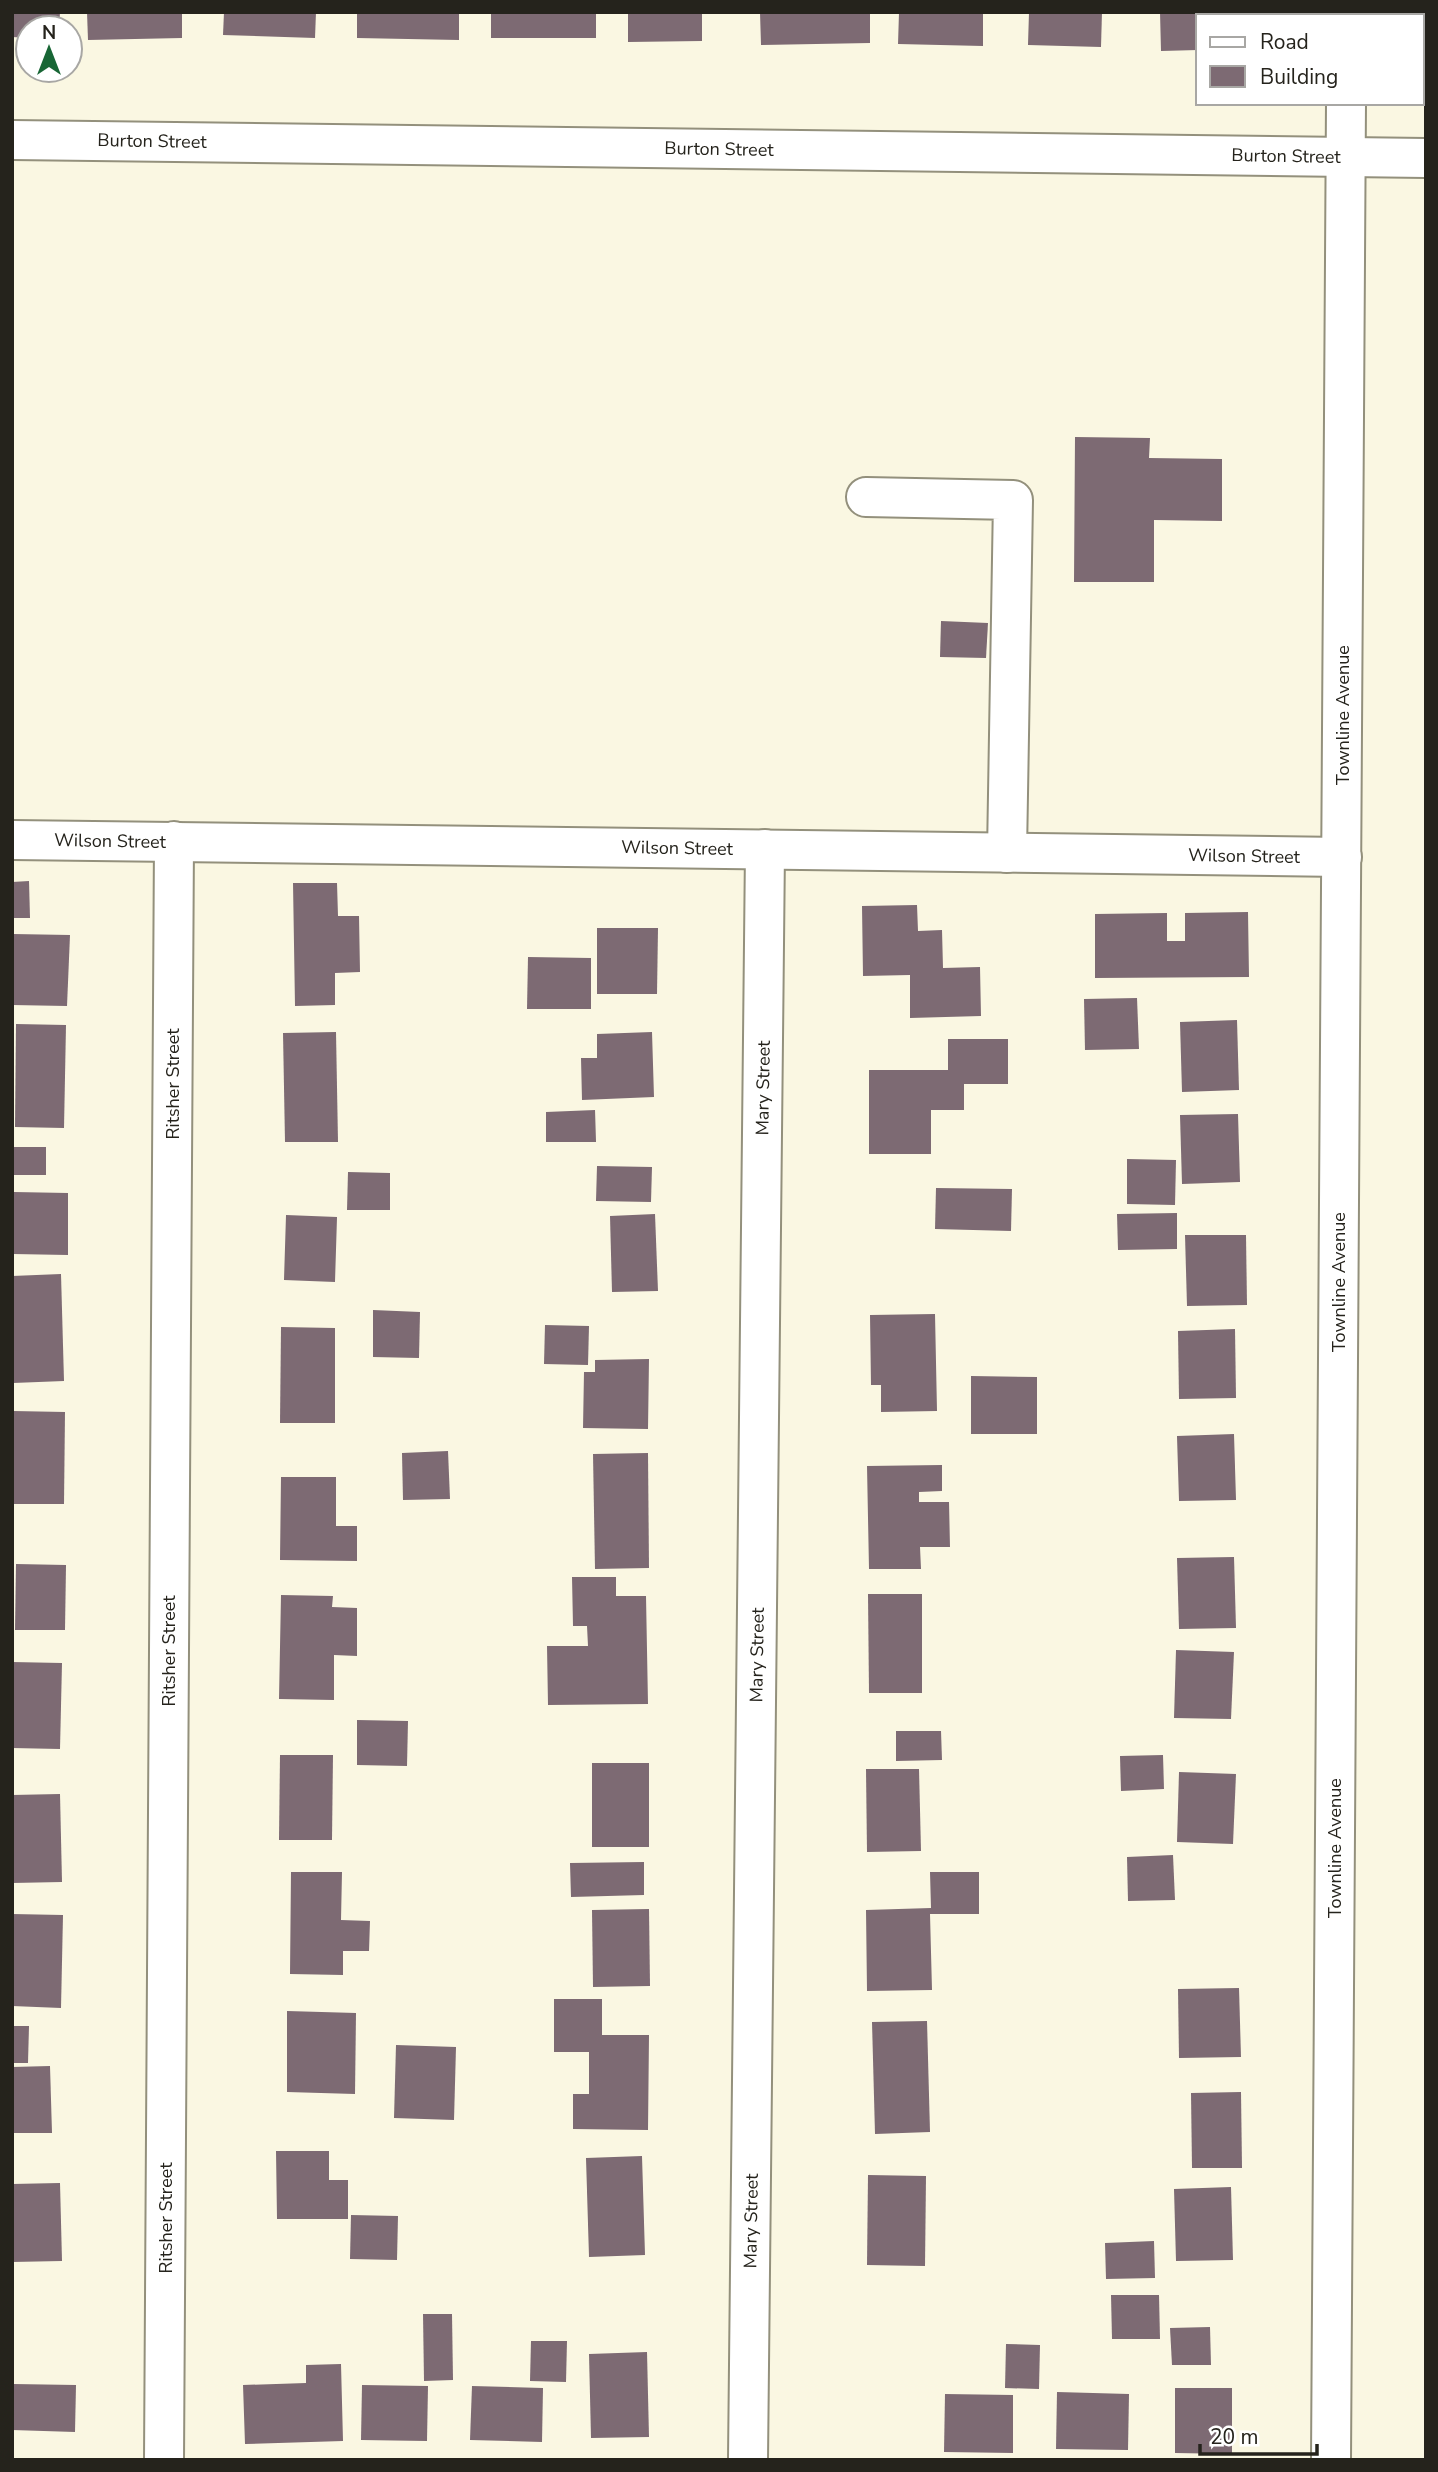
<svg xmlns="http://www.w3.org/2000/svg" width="1438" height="2472" font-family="'Nunito Sans',sans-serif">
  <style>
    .building { fill: #7d6a73 }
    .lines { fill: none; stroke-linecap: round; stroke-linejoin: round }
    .minor-casing { stroke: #93907c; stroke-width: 42 }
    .minor { stroke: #fff; stroke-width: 38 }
    .labels { text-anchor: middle; stroke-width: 7; stroke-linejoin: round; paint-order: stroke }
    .street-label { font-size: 18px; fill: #25231c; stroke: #fff }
  </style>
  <rect width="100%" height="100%" fill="#faf7e2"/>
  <g class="building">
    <path d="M 12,12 L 60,12 L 59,28 L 28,28 L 28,38 L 12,37 Z"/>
    <path d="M 87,12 L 182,12 L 182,38 L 88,40 Z"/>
    <path d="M 224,12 L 316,12 L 315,38 L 223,35 Z"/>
    <path d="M 357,12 L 459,12 L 459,40 L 357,38 Z"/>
    <rect x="491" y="12" width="105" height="26"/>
    <path d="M 628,12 L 702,12 L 702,41 L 628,42 Z"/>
    <path d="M 760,12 L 870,12 L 870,43 L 761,45 Z"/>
    <path d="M 899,12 L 983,12 L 983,46 L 898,44 Z"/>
    <path d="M 1029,12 L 1102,12 L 1101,47 L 1028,45 Z"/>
    <path d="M 1160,12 L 1262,12 L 1262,16 L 1198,16 L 1198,50 L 1161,51 Z"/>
    <path d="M 1075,437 L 1150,438 L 1149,458 L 1222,459 L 1222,521 L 1154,520 L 1154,582 L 1074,582 Z"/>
    <path d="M 941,621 L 988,623 L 986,658 L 940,657 Z"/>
    <path d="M 29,881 L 30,918 L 12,918 L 12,882 Z"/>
    <path d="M 293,883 L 337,883 L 338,916 L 359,916 L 360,972 L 335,973 L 335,1005 L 295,1006 Z"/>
    <path d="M 917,905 L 918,931 L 942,930 L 943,968 L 980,967 L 981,1016 L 910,1018 L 910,975 L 863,976 L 862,906 Z"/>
    <path d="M 1248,912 L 1249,977 L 1095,978 L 1095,914 L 1167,913 L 1167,941 L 1185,941 L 1185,913 Z"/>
    <path d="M 597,928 L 658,928 L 657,994 L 597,994 Z"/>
    <path d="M 13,934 L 70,935 L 67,1006 L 12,1005 Z"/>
    <path d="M 528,957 L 591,958 L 591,1009 L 527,1009 Z"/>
    <path d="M 1137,998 L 1139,1049 L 1085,1050 L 1084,999 Z"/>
    <path d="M 1237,1020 L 1239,1090 L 1182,1092 L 1180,1022 Z"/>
    <path d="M 16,1024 L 66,1025 L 64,1128 L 15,1127 Z"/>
    <path d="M 336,1032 L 338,1142 L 285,1142 L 283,1033 Z"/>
    <path d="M 652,1032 L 654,1097 L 582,1100 L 581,1058 L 597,1058 L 597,1034 Z"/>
    <path d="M 948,1039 L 1008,1039 L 1008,1084 L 964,1084 L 964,1110 L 931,1110 L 931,1154 L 869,1154 L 869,1070 L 948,1070 Z"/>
    <path d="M 595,1110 L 596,1142 L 546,1142 L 546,1112 Z"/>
    <path d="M 1238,1114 L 1240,1182 L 1182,1184 L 1180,1115 Z"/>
    <rect x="12" y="1147" width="34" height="28"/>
    <path d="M 1127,1159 L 1176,1160 L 1175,1205 L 1127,1204 Z"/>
    <path d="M 597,1166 L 652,1167 L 651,1202 L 596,1201 Z"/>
    <path d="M 348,1172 L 390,1173 L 390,1210 L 347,1210 Z"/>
    <path d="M 936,1188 L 1012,1189 L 1011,1231 L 935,1229 Z"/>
    <path d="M 14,1192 L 68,1193 L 68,1255 L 13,1254 Z"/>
    <path d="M 1177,1213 L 1177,1249 L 1118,1250 L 1117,1214 Z"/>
    <path d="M 655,1214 L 658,1291 L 612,1292 L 610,1216 Z"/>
    <path d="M 286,1215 L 337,1217 L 335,1282 L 284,1280 Z"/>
    <path d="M 1185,1235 L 1246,1235 L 1247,1305 L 1187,1306 Z"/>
    <path d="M 61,1274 L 64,1381 L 13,1383 L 12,1276 Z"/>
    <path d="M 373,1310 L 420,1312 L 419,1358 L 373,1357 Z"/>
    <path d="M 935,1314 L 937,1411 L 881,1412 L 881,1385 L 871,1385 L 870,1315 Z"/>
    <path d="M 545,1325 L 589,1326 L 588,1365 L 544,1364 Z"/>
    <path d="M 281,1327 L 335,1328 L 335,1423 L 280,1423 Z"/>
    <path d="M 1235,1329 L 1236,1398 L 1179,1399 L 1178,1331 Z"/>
    <path d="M 649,1359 L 648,1429 L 583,1428 L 584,1372 L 595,1372 L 595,1360 Z"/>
    <path d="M 971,1376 L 1037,1377 L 1037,1434 L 971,1434 Z"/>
    <path d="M 13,1411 L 65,1412 L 64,1504 L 12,1504 Z"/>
    <path d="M 1234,1434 L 1236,1500 L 1179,1501 L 1177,1436 Z"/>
    <path d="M 448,1451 L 450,1499 L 403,1500 L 402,1453 Z"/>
    <path d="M 648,1453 L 649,1568 L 595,1569 L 593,1454 Z"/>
    <path d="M 942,1465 L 942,1491 L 919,1492 L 919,1502 L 949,1502 L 950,1547 L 920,1547 L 921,1569 L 869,1569 L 867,1466 Z"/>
    <path d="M 281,1477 L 336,1477 L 336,1526 L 357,1526 L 357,1561 L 280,1560 Z"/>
    <path d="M 1234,1557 L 1236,1628 L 1179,1629 L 1177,1558 Z"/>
    <path d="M 16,1564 L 66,1565 L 65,1630 L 15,1630 Z"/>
    <path d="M 572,1577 L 616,1577 L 616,1596 L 646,1596 L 648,1704 L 548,1705 L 547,1646 L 588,1646 L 587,1626 L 573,1626 Z"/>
    <path d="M 868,1594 L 922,1594 L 922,1693 L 869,1693 Z"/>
    <path d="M 281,1595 L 333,1596 L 332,1607 L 357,1608 L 357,1656 L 334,1655 L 334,1700 L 279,1699 Z"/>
    <path d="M 1176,1650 L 1234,1652 L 1231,1719 L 1174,1718 Z"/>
    <path d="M 12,1662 L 62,1663 L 60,1749 L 12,1748 Z"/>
    <path d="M 357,1720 L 408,1721 L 407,1766 L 357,1765 Z"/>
    <path d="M 896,1731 L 941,1731 L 942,1760 L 896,1761 Z"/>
    <path d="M 280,1755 L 333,1755 L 332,1840 L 279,1840 Z"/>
    <path d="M 1163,1755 L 1164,1789 L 1121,1791 L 1120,1756 Z"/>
    <rect x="592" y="1763" width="57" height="84"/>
    <path d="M 866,1769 L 919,1769 L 921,1851 L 867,1852 Z"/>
    <path d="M 1179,1772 L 1236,1774 L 1233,1844 L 1177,1842 Z"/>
    <path d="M 60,1794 L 62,1882 L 12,1883 L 12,1795 Z"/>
    <path d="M 1173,1855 L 1175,1900 L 1128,1901 L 1127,1857 Z"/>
    <path d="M 644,1862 L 644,1895 L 571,1897 L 570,1863 Z"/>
    <path d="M 291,1872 L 342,1872 L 341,1920 L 370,1921 L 369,1951 L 343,1951 L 343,1975 L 290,1974 Z"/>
    <path d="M 930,1872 L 979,1872 L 979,1914 L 930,1914 L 932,1990 L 867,1991 L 866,1910 L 931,1908 Z"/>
    <path d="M 649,1909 L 650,1986 L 593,1987 L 592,1910 Z"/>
    <path d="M 12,1914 L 63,1915 L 61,2008 L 12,2006 Z"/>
    <path d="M 1239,1988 L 1241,2057 L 1179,2058 L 1178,1989 Z"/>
    <path d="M 554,1999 L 602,1999 L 602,2035 L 649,2035 L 648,2130 L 573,2129 L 573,2094 L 589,2094 L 589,2052 L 554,2052 Z"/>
    <path d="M 287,2011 L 356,2013 L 355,2094 L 287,2092 Z"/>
    <path d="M 927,2021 L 930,2132 L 875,2134 L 872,2022 Z"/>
    <path d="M 12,2026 L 29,2026 L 28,2063 L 12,2063 Z"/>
    <path d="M 396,2045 L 456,2047 L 454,2120 L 394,2118 Z"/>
    <path d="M 50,2066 L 52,2133 L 12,2133 L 12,2067 Z"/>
    <path d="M 1241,2092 L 1242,2168 L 1192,2168 L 1191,2093 Z"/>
    <path d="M 276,2151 L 329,2151 L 329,2180 L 348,2180 L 348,2219 L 277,2219 Z"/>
    <path d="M 642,2156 L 645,2255 L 589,2257 L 586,2158 Z"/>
    <path d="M 868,2175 L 926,2176 L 925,2266 L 867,2265 Z"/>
    <path d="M 60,2183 L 62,2261 L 12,2262 L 12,2184 Z"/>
    <path d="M 1231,2187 L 1233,2260 L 1176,2261 L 1174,2189 Z"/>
    <path d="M 351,2215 L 398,2216 L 397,2260 L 350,2259 Z"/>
    <path d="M 1154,2241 L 1155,2278 L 1106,2279 L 1105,2243 Z"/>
    <path d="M 1111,2295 L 1159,2295 L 1160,2339 L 1112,2339 Z"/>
    <path d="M 423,2314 L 452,2314 L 453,2380 L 424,2381 Z"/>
    <path d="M 1210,2327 L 1211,2365 L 1172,2365 L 1170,2328 Z"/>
    <path d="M 531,2341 L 567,2341 L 566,2382 L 530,2381 Z"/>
    <path d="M 1006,2344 L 1040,2345 L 1039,2389 L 1005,2388 Z"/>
    <path d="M 647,2352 L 649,2437 L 591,2438 L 589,2354 Z"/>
    <path d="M 341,2364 L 343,2441 L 245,2444 L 243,2385 L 306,2383 L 306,2365 Z"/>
    <path d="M 13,2384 L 76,2385 L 75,2432 L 12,2430 Z"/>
    <path d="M 362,2385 L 428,2386 L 427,2441 L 361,2440 Z"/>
    <path d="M 472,2386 L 543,2388 L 542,2442 L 470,2440 Z"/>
    <path d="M 1175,2388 L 1232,2388 L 1232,2454 L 1175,2453 Z"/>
    <path d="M 1057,2392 L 1129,2394 L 1128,2450 L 1056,2449 Z"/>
    <path d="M 945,2394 L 1013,2395 L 1013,2453 L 944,2452 Z"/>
  </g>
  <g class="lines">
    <g class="minor-casing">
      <g id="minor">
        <path d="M 1345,12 L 1345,16"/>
        <path d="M 12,140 L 1426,158"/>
        <path d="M 866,497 L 1013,500 L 1007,853"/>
        <path d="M 12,840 L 1342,857"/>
        <path d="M 164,2460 L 174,841"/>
        <path d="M 748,2460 L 765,849"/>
        <path d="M 1331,2460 L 1346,103"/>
      </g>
    </g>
    <use href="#minor" class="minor"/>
  </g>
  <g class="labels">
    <g class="street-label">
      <text transform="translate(152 141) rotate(1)" y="6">Burton Street</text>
      <text transform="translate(719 149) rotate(1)" y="6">Burton Street</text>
      <text transform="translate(1286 156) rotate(1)" y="6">Burton Street</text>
      <text transform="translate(1343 715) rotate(-90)" y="6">Townline Avenue</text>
      <text transform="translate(110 841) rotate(1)" y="6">Wilson Street</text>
      <text transform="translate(677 848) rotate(1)" y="6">Wilson Street</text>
      <text transform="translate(1244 856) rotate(1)" y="6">Wilson Street</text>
      <text transform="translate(173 1084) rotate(-90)" y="6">Ritsher Street</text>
      <text transform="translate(763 1088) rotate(-89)" y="6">Mary Street</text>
      <text transform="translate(1339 1282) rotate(-90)" y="6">Townline Avenue</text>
      <text transform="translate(169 1651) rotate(-90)" y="6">Ritsher Street</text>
      <text transform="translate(757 1655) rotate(-89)" y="6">Mary Street</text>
      <text transform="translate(1335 1848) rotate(-90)" y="6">Townline Avenue</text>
      <text transform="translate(166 2218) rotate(-90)" y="6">Ritsher Street</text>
      <text transform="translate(751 2221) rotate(-89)" y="6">Mary Street</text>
    </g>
  </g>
  <rect width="1438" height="2472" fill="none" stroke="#25231c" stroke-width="28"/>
  <rect x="1196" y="14" width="228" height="91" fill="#ffffff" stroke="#a8a7a4" stroke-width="2"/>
  <rect x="1210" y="37" width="35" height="10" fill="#ffffff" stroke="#a8a7a4" stroke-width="2"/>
  <text x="1260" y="49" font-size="21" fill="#25231c">Road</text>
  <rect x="1210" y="66" width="35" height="21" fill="#7d6a73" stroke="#a8a7a4" stroke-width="2"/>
  <text x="1260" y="84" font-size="21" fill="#25231c">Building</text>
  <g transform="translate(49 49)"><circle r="33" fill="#ffffff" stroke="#a8a7a4" stroke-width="2"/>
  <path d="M0-5L12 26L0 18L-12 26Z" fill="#186635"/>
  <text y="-10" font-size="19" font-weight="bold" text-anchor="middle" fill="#25231c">N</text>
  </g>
  <path d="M1200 2444v10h117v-10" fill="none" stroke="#25231c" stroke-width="3.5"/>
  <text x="1210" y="2444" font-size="21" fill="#25231c" stroke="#ffffff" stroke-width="5" paint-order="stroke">20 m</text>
</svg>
